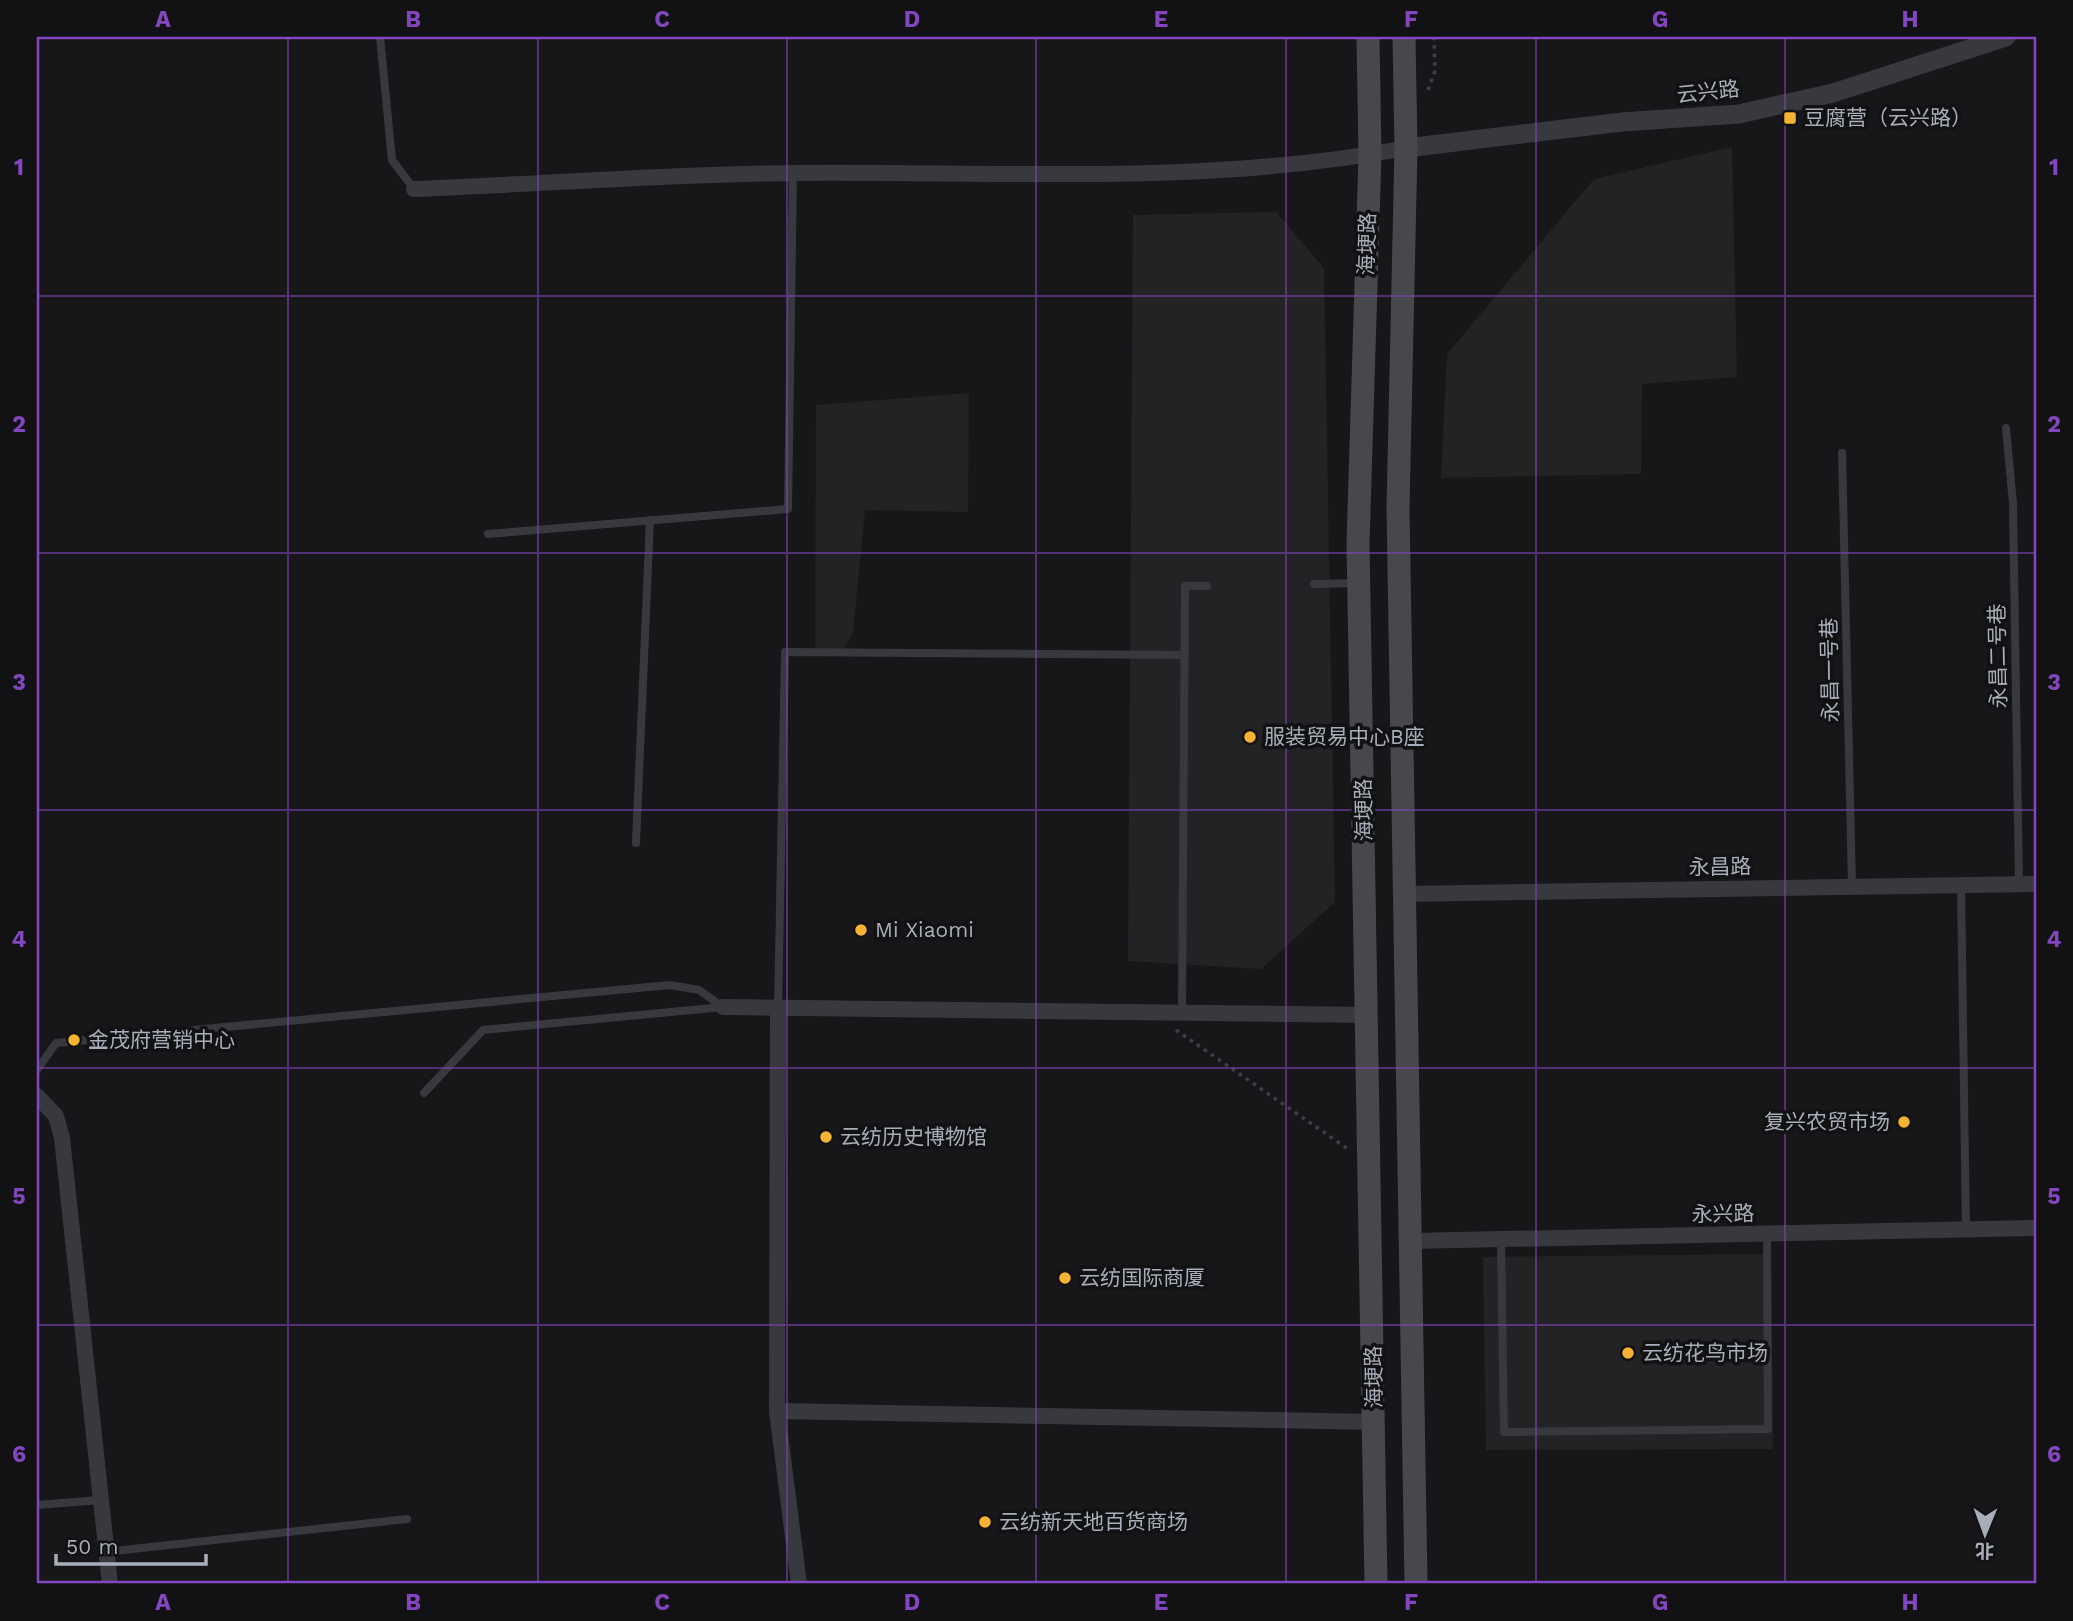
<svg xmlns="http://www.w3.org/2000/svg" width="2073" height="1621" font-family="'Work Sans','Noto Sans SC',sans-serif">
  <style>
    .built { fill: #232326 }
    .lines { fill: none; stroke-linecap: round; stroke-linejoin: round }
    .path { stroke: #3e4045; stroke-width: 3.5; stroke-dasharray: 3.5 5; stroke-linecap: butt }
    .service { stroke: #38393e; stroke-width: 8 }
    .minor { stroke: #38393e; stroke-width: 16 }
    .tertiary { stroke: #38393e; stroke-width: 19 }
    .secondary { stroke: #46484e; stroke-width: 23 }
    .grid { fill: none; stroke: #8446be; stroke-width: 2; stroke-opacity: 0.55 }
    .poi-dot { fill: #f6b231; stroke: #121214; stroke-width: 2.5 }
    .labels { text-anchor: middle; stroke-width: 7; stroke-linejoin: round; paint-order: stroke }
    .street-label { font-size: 21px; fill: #a8aeb9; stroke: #121214 }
    .poi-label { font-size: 21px; fill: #a8aeb9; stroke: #121214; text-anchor: start }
    .neatline { fill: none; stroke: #8446be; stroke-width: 2.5 }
    .grid-label { font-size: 23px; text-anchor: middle; font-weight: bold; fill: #8446be }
  </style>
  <rect width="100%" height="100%" fill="#171719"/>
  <g class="built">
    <path d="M 1732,147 L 1737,377 L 1642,384 L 1641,474 L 1441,478 L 1447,354 L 1594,179 Z"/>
    <path d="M 1276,212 L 1324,268 L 1335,902 L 1261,969 L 1128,961 L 1133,215 Z"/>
    <path d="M 969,393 L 968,512 L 865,510 L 853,633 L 842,651 L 815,650 L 816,405 Z"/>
    <path d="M 1771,1254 L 1773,1449 L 1486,1450 L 1483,1257 Z"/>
  </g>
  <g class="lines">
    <g class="path">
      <path d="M 1428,90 L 1435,71 L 1434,37"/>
      <path d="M 1176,1030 L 1348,1149"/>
    </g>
    <g class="service">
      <path d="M 380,37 L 392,160 L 414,189"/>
      <path d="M 2006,428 L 2013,504 L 2019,884"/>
      <path d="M 1842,453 L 1852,886"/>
      <path d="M 488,534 L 788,509 L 793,173"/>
      <path d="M 1314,584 L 1356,583"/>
      <path d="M 636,843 L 650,520"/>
      <path d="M 1961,885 L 1966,1230"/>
      <path d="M 778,1008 L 785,652 L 1185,655"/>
      <path d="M 1182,1013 L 1185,586 L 1207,586"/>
      <path d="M 37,1070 L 56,1043 L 670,985 L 699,990 L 723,1007"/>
      <path d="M 424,1093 L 483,1030 L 723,1007"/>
      <path d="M 1501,1240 L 1504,1432 L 1768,1429 L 1767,1234"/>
      <path d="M 37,1505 L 100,1500"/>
      <path d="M 105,1552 L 407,1519"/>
    </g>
    <g class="minor">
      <path d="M 414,189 C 541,184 668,174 795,173 C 999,171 1204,186 1406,148"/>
      <path d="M 1405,894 L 2036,884"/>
      <path d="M 723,1007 L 1367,1015"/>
      <path d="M 778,1008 L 777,1411 L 799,1584"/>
      <path d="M 37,1096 L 56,1116 L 62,1138 L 110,1584"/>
      <path d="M 1410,1241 L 2036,1228"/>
      <path d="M 777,1411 L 1374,1422"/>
    </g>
    <path class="tertiary" d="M 1406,148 L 1622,122 L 1739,114 L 1833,93 L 2006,37"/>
    <g class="secondary">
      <path d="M 1368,37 L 1370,155 L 1358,543 L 1376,1584"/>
      <path d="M 1404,37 L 1406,148 L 1398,508 L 1416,1584"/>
    </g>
  </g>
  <path class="grid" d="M 288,37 L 288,1584M 538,37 L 538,1584M 787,37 L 787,1584M 1036,37 L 1036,1584M 1286,37 L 1286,1584M 1536,37 L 1536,1584M 1785,37 L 1785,1584M 37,296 L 2036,296M 37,553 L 2036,553M 37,810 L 2036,810M 37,1068 L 2036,1068M 37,1325 L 2036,1325"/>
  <g class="poi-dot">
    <rect x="1783" y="111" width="14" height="14" rx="3.5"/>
    <circle cx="1250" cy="737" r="7"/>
    <circle cx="861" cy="930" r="7"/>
    <circle cx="74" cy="1040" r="7"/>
    <circle cx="1904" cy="1122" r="7"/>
    <circle cx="826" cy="1137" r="7"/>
    <circle cx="1065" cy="1278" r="7"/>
    <circle cx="1628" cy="1353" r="7"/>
    <circle cx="985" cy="1522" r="7"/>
  </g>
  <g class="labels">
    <g class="street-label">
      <text transform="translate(1708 92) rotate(-6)" y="7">云兴路</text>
      <text transform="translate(1367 244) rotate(-88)" y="7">海埂路</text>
      <text transform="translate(1998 656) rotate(-91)" y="7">永昌二号巷</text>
      <text transform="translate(1830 670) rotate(-91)" y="7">永昌一号巷</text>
      <text transform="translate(1364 810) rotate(-91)" y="7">海埂路</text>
      <text transform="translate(1720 867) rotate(-1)" y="7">永昌路</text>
      <text transform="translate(1723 1214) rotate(-1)" y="7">永兴路</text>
      <text transform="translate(1374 1377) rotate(-91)" y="7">海埂路</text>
    </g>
    <g class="poi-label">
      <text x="1804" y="125">豆腐营（云兴路）</text>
      <text x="1264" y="744">服装贸易中心B座</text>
      <text x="875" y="937">Mi Xiaomi</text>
      <text x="88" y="1047">金茂府营销中心</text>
      <text x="1890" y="1129" text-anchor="end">复兴农贸市场</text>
      <text x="840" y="1144">云纺历史博物馆</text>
      <text x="1079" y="1285">云纺国际商厦</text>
      <text x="1642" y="1360">云纺花鸟市场</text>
      <text x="999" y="1529">云纺新天地百货商场</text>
    </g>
  </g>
  <rect width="2073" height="1621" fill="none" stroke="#121214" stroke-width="77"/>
  <g transform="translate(1985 1534) rotate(181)" stroke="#121214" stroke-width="5" paint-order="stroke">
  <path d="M0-5L12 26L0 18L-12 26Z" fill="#a8aeb9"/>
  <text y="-10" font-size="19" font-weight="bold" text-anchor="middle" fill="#a8aeb9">北</text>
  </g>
  <path d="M56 1554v10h150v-10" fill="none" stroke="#a8aeb9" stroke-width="3.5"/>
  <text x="66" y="1554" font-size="21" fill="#a8aeb9" stroke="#121214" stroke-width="5" paint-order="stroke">50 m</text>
  <rect x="38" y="38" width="1997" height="1544" class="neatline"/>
  <g class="grid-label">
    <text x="163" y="27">A</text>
    <text x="413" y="27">B</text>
    <text x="662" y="27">C</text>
    <text x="912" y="27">D</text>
    <text x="1161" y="27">E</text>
    <text x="1411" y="27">F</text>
    <text x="1660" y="27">G</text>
    <text x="1910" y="27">H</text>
    <text x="19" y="175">1</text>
    <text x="2054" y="175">1</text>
    <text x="19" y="432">2</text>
    <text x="2054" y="432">2</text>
    <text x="19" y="690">3</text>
    <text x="2054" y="690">3</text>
    <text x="19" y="947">4</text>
    <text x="2054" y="947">4</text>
    <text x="19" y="1204">5</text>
    <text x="2054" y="1204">5</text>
    <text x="19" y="1462">6</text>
    <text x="2054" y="1462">6</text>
    <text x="163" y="1610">A</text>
    <text x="413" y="1610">B</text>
    <text x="662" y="1610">C</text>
    <text x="912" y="1610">D</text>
    <text x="1161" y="1610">E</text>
    <text x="1411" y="1610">F</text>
    <text x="1660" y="1610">G</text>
    <text x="1910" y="1610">H</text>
  </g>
</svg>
